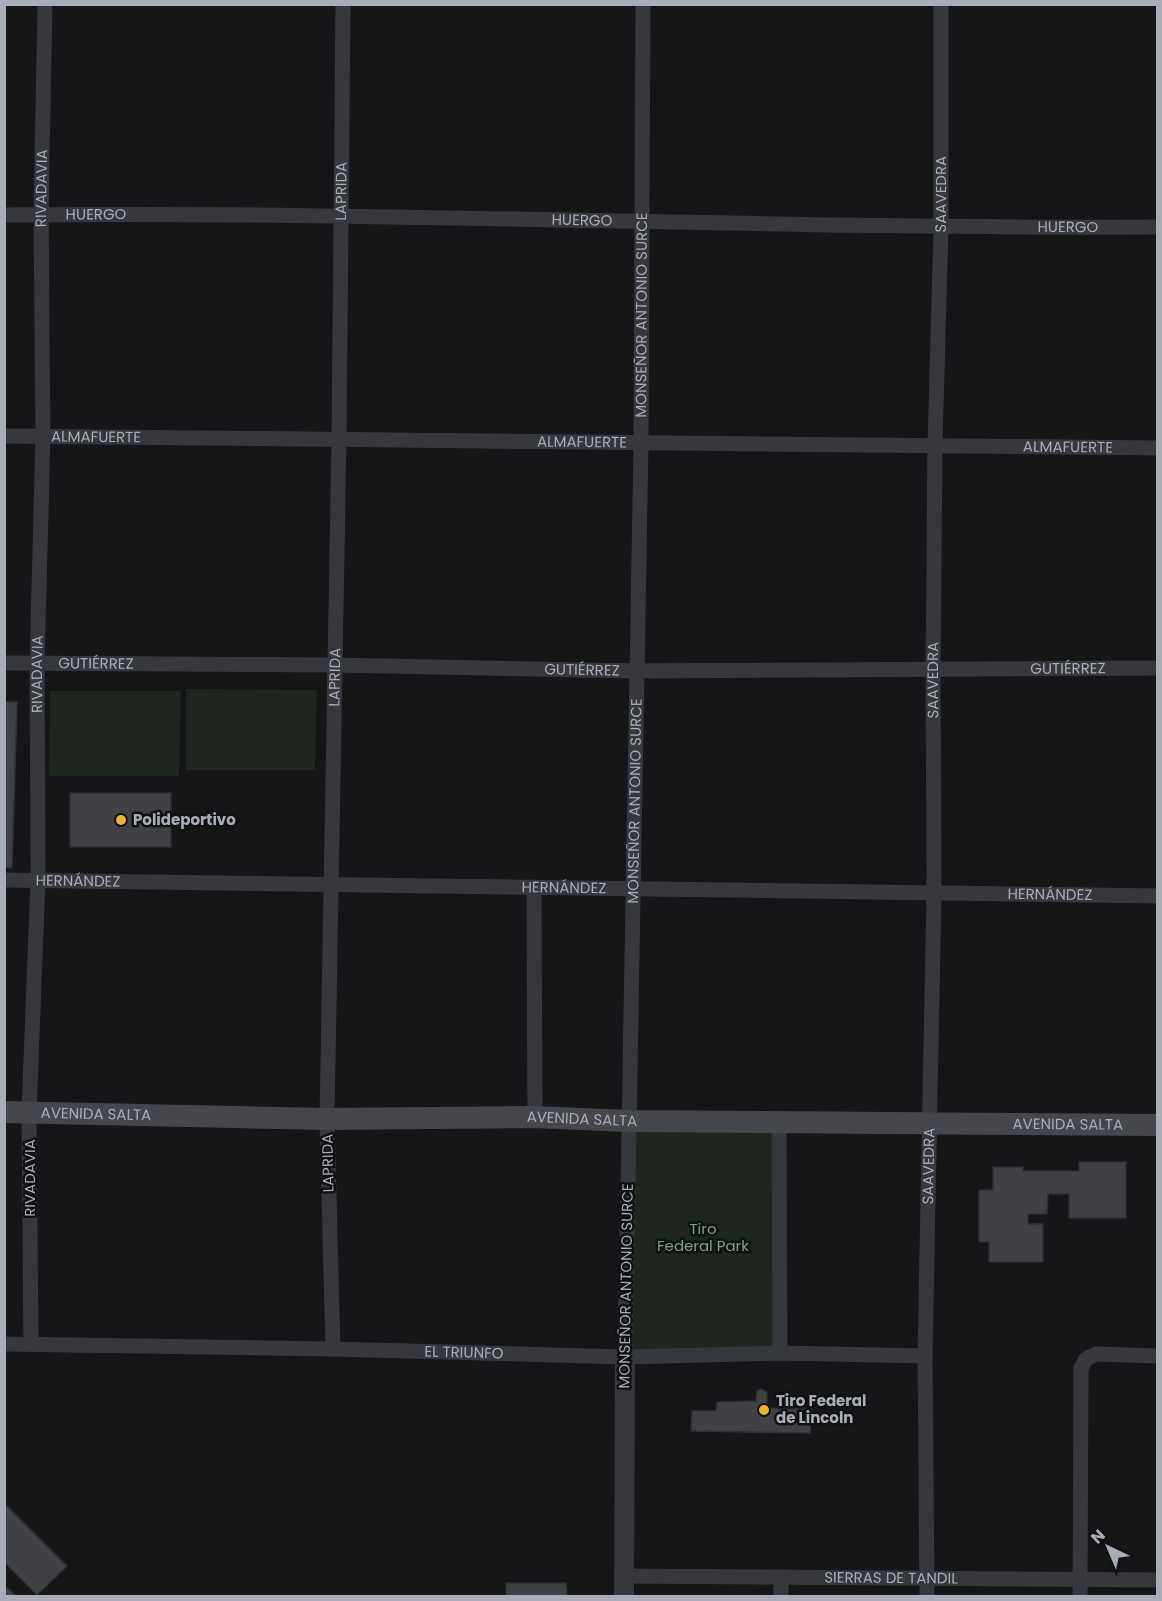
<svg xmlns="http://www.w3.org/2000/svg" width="1162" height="1601" font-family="Poppins,sans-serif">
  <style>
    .green { fill: #1e261f }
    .building { fill: #404145; stroke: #303034; stroke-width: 1.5 }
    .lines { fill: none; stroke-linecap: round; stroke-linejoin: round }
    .minor { stroke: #37383d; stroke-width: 15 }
    .tertiary { stroke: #37383d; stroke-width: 20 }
    .secondary { stroke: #45474d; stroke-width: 22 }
    .poi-dot { fill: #f2b134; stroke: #111113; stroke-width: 2 }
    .labels { text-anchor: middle; stroke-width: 5; stroke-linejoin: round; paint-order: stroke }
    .street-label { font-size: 15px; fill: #a8adb8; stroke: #111113 }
    .poi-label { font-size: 15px; font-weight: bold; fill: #a8adb8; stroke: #111113; text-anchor: start }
    .park-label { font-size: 15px; fill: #7fa381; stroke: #111113 }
  </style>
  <rect width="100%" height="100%" fill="#161618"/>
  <g class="green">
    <path d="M 186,689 L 317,690 L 315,770 L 186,770 Z"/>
    <path d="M 50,691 L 181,691 L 179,776 L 49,776 Z"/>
    <path d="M 628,1121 L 779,1122 L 780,1353 L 625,1357 Z"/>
  </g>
  <g class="building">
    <path d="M 4,702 L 17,702 L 12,868 L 4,867 Z"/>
    <rect x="70" y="793" width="101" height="54"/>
    <path d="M 1079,1162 L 1126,1162 L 1126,1218 L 1069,1218 L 1069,1194 L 1048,1194 L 1047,1214 L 1028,1214 L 1028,1224 L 1043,1224 L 1043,1262 L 989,1262 L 989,1242 L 979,1242 L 979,1190 L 993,1190 L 993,1167 L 1023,1167 L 1023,1171 L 1079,1171 Z"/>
    <path d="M 761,1389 L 767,1392 L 767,1408 L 812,1409 L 810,1433 L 691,1431 L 692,1411 L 716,1411 L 717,1402 L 756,1401 L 757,1392 Z"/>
    <path d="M 4,1503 L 67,1566 L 37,1595 L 4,1562 Z"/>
    <path d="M 506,1583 L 566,1583 L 567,1596 L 506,1596 Z"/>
    <path d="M 4,1585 L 16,1596 L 4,1596 Z"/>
  </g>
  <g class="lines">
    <g class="minor">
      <path id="s1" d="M 4,215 C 389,211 773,229 1158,227"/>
      <path id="s2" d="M 4,436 L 1158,448"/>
      <path id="s3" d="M 4,663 L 333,665 L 636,671 L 1158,668"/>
      <path id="s4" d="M 4,880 L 1158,896"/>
      <path d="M 534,887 L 535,1117"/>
      <path d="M 779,1122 L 780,1353"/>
      <path id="s5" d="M 4,1344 L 333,1349 L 625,1357 L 780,1353 L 925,1356"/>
      <path id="s6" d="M 31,1344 L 29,1112 L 38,880 L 37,664 L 43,436 L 41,214 L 45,4"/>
      <path id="s7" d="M 333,1349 L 327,1119 L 339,439 L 343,4"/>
      <path id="s8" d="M 625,1357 L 641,443 L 643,4"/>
      <path id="s9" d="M 624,1576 L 1158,1580"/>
      <path d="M 781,1596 L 781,1577"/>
      <path id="s10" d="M 927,1596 L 925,1356 L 934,893 L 933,671 L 935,445 L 941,228 L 941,4"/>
      <path d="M 1080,1596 L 1081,1368 L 1086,1359 L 1096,1354 L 1158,1356"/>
    </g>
    <path class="tertiary" d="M 624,1596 L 625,1357"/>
    <path class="secondary" id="s11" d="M 4,1112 L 327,1119 L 535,1117 L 628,1121 L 1158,1125"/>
  </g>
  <g class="poi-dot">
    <circle cx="121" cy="820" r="6"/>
    <circle cx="764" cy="1410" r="6"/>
  </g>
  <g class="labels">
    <g class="street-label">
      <text dy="5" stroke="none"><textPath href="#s6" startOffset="1156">RIVADAVIA</textPath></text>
      <text dy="5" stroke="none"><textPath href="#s7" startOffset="1158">LAPRIDA</textPath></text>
      <text dy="5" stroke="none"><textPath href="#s10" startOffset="1402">SAAVEDRA</textPath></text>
      <text dy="5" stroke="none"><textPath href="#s1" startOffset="92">HUERGO</textPath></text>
      <text dy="5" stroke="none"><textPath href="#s1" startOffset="578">HUERGO</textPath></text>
      <text dy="5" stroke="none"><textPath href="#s1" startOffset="1064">HUERGO</textPath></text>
      <text dy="5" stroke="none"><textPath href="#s8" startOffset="1042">MONSEÑOR ANTONIO SURCE</textPath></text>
      <text dy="5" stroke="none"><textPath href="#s2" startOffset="92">ALMAFUERTE</textPath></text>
      <text dy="5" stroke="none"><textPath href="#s2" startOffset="578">ALMAFUERTE</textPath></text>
      <text dy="5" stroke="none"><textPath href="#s2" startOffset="1064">ALMAFUERTE</textPath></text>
      <text dy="5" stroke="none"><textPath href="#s3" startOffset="92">GUTIÉRREZ</textPath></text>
      <text dy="5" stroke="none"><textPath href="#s3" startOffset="1064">GUTIÉRREZ</textPath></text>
      <text dy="5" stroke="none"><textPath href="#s3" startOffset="578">GUTIÉRREZ</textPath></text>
      <text dy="5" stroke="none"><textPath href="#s6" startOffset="670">RIVADAVIA</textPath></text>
      <text dy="5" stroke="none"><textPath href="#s7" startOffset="672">LAPRIDA</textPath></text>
      <text dy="5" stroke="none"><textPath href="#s10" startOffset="916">SAAVEDRA</textPath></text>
      <text dy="5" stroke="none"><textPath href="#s8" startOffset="556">MONSEÑOR ANTONIO SURCE</textPath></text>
      <text dy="5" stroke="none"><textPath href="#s4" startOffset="74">HERNÁNDEZ</textPath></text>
      <text dy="5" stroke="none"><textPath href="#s4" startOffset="560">HERNÁNDEZ</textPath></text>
      <text dy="5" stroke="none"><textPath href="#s4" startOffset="1046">HERNÁNDEZ</textPath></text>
      <text dy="5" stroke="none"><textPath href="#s11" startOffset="92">AVENIDA SALTA</textPath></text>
      <text dy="5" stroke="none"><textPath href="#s11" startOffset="578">AVENIDA SALTA</textPath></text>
      <text dy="5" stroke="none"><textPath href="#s11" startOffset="1064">AVENIDA SALTA</textPath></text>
      <text transform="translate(328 1163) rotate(-91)" y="5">LAPRIDA</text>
      <text dy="5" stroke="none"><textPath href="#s10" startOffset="430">SAAVEDRA</textPath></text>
      <text transform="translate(30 1178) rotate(-90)" y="5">RIVADAVIA</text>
      <text transform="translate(626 1286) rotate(-89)" y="5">MONSEÑOR ANTONIO SURCE</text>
      <text dy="5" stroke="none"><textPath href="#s5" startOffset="460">EL TRIUNFO</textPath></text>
      <text dy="5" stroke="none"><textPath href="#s9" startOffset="267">SIERRAS DE TANDIL</textPath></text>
    </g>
    <g class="poi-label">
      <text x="133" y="825">Polideportivo</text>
      <text x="776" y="1406">Tiro Federal<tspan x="776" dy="17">de Lincoln</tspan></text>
    </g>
    <g class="park-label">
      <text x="703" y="1234">Tiro<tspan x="703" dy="17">Federal Park</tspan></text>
    </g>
  </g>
  <rect width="1162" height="1601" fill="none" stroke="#a8adb8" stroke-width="12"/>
  <g transform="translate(1108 1547) rotate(316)" stroke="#111113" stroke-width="4.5" paint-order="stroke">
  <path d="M0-4.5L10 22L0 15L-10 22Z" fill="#a8adb8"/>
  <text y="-9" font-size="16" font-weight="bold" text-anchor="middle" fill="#a8adb8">N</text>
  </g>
</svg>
